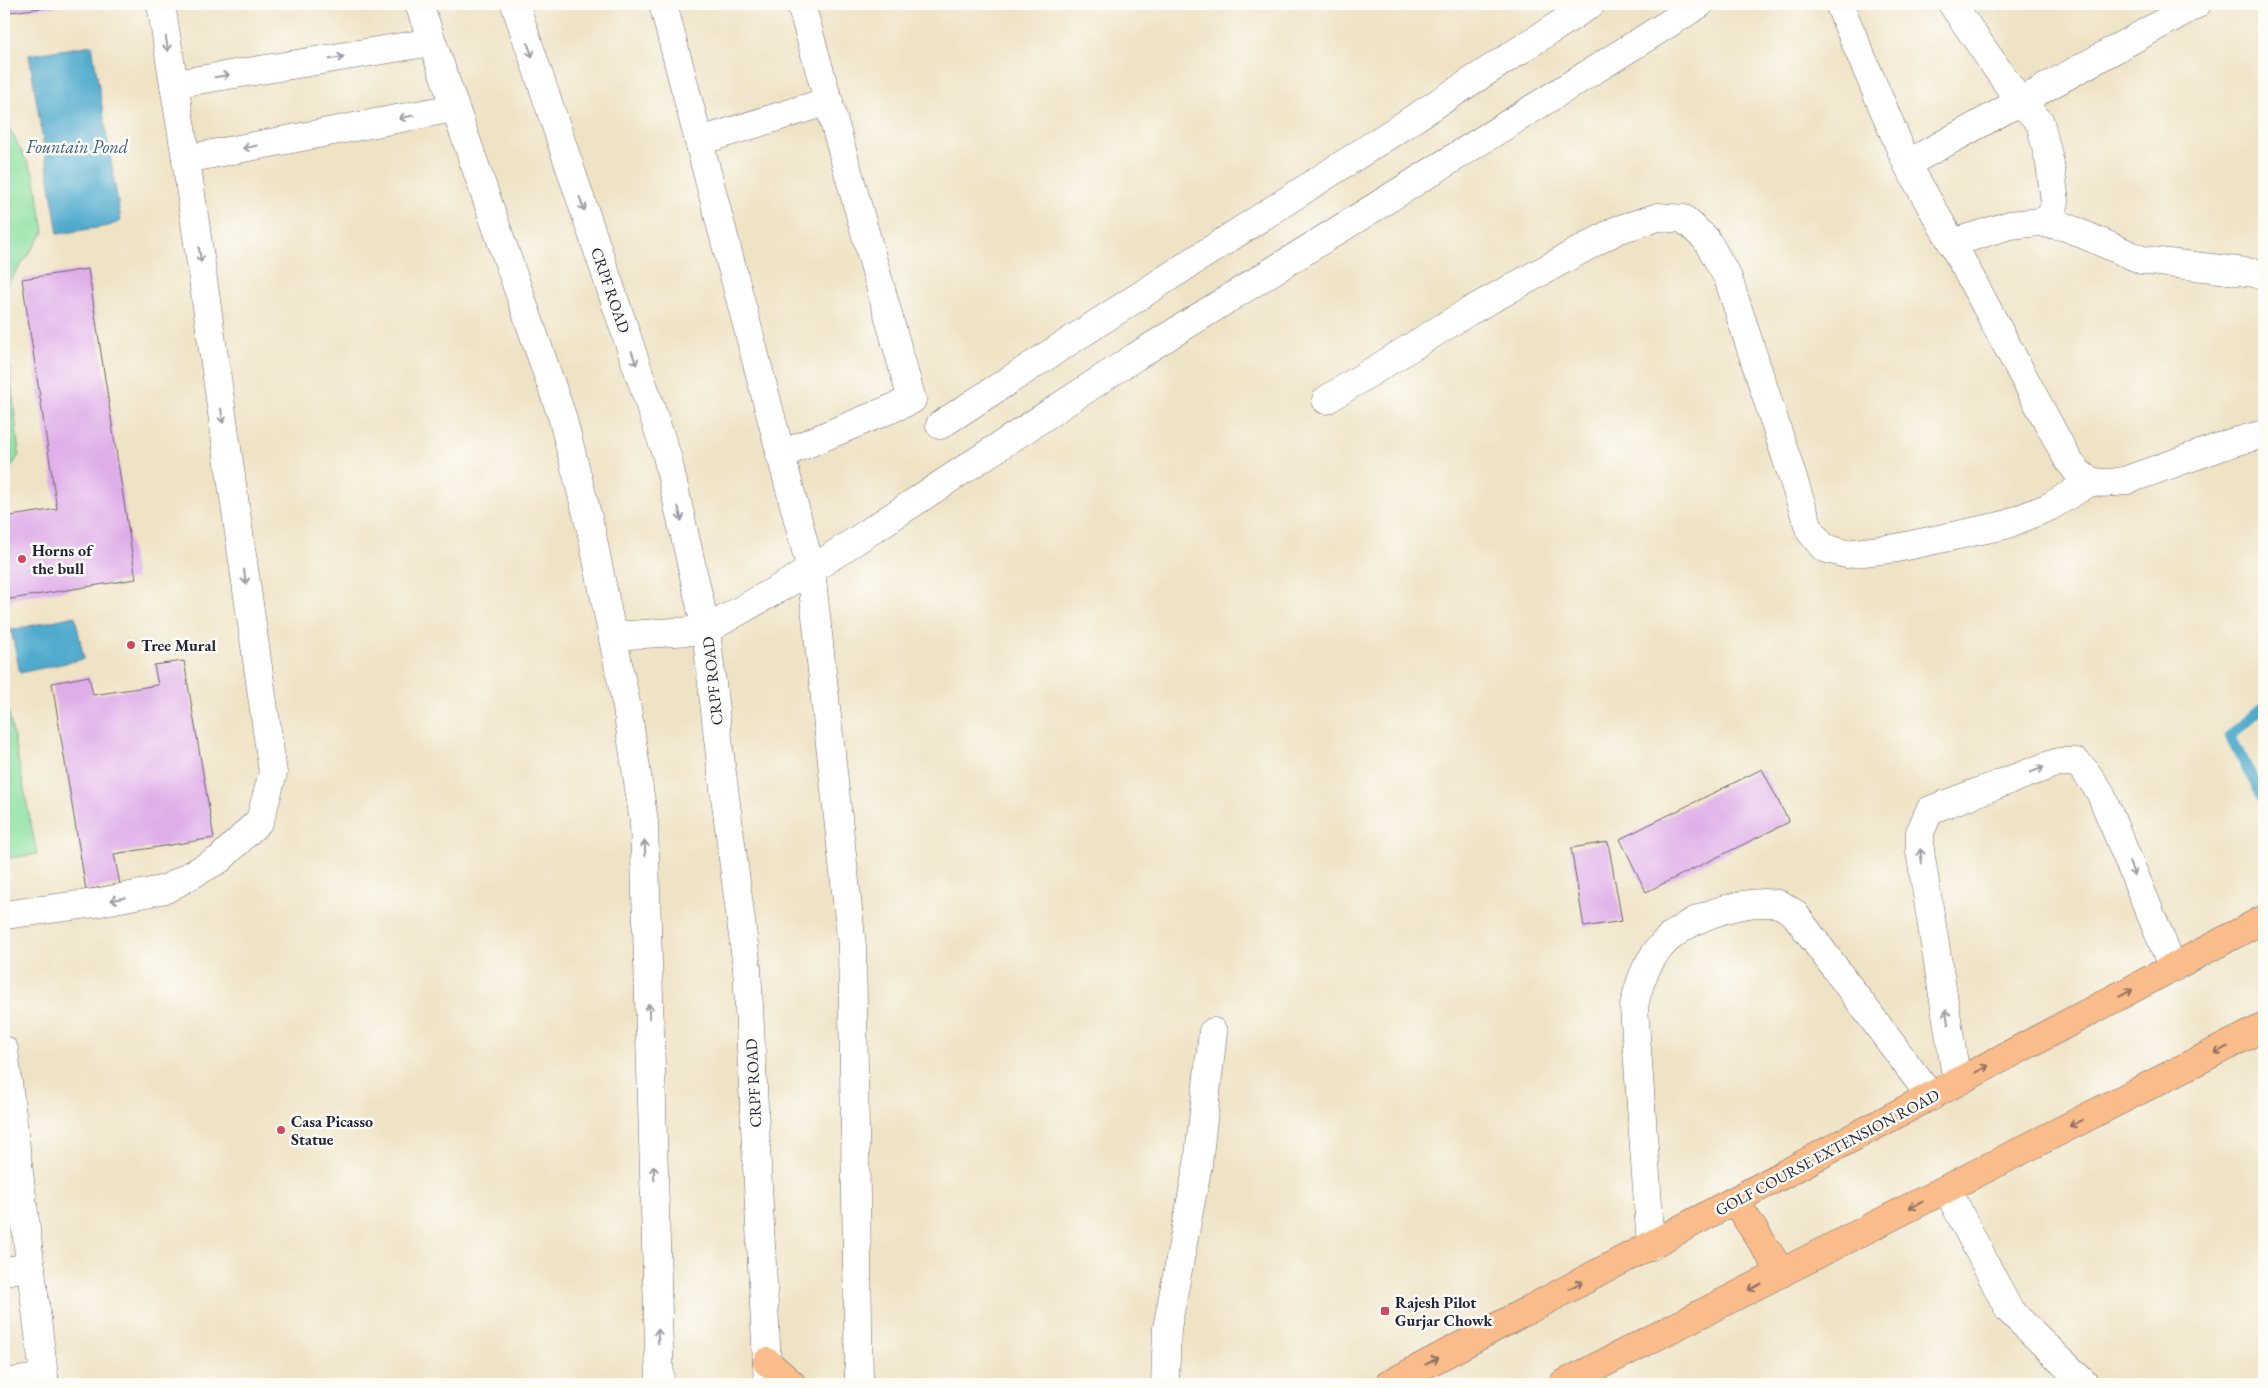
<svg xmlns="http://www.w3.org/2000/svg" width="2268" height="1388" font-family="'EB Garamond',serif">
  <style>
    .green { fill: #8de1a2; stroke: #58826e }
    .water { fill: #4faacd; stroke: #386684 }
    .lines { fill: none; stroke-linecap: round; stroke-linejoin: round }
    .stream { stroke: #4faacd; stroke-width: 11 }
    .building { fill: #dfaee9 }
    .minor-casing { stroke: #6a666b; stroke-width: 29 }
    .major-casing { stroke: #6a666b; stroke-width: 29 }
    .minor { stroke: #fff; stroke-width: 28 }
    .major { stroke: #f9bc8a; stroke-width: 28 }
    .oneway { stroke: #9c9ca7 }
    .oneway2 { stroke: #8e6f62 }
    .poi-dot { fill: #d1495b; stroke: #fdfcf7; stroke-width: 2 }
    .labels { text-anchor: middle; stroke-width: 5; stroke-linejoin: round; paint-order: stroke }
    .street-label { font-size: 16px; fill: #22223b; stroke: #fdfcf7 }
    .poi-label { font-size: 16px; font-weight: bold; fill: #22223b; stroke: #fdfcf7; text-anchor: start }
    .water-label { font-size: 18px; font-style: italic; fill: #365f7d; stroke: #fdfcf7 }
  </style>
  <rect width="100%" height="100%" fill="#fdfcf7"/>
  <filter id="ink" filterUnits="userSpaceOnUse"><feTurbulence type="fractalNoise" baseFrequency=".02" numOctaves="2"/><feDisplacementMap in="SourceGraphic" scale="10" xChannelSelector="R" yChannelSelector="G"/><feConvolveMatrix kernelMatrix="1 2 1 2 8 2 1 2 1" color-interpolation-filters="sRGB"/></filter>
  <filter id="wash" filterUnits="userSpaceOnUse"><feTurbulence type="fractalNoise" baseFrequency=".0096" numOctaves="4" result="noise"/><feDisplacementMap in="SourceGraphic" scale="20" xChannelSelector="R" yChannelSelector="G"/><feGaussianBlur stdDeviation="1.12" result="paint"/><feColorMatrix in="noise" values="0 0 0 0 0 0 0 0 0 0 0 0 0 0 0 0 0 1.4 0 .05"/><feComposite in="paint" operator="in"/></filter>
  <g filter="url(#wash)">
    <rect width="100%" height="100%" fill="#efe3c5"/>
    <g class="green">
      <path d="M 4,124 L 7,124 L 34,175 L 44,232 L 4,289 Z"/>
      <path d="M 4,315 L 19,455 L 4,478 Z"/>
      <path d="M 4,690 L 37,854 L 4,859 Z"/>
    </g>
    <g class="water">
      <path d="M 92,45 L 121,221 L 109,226 L 58,234 L 29,55 Z"/>
      <path d="M 75,616 L 84,659 L 20,673 L 11,630 Z"/>
    </g>
    <g class="lines">
      <path class="stream" d="M 2264,706 L 2230,736 L 2264,800"/>
    </g>
    <g id="blocks">
      <g class="building">
        <path d="M 9,4 L 58,4 L 59,6 L 10,12 Z"/>
        <path d="M 88,269 L 136,579 L 4,600 L 4,517 L 57,509 L 22,279 Z"/>
        <path d="M 184,661 L 214,838 L 114,854 L 120,884 L 86,890 L 52,683 L 89,676 L 93,695 L 158,685 L 154,665 Z"/>
        <path d="M 1762,769 L 1789,822 L 1646,892 L 1620,839 Z"/>
        <path d="M 1608,842 L 1622,921 L 1584,927 L 1571,848 Z"/>
      </g>
    </g>
  </g>
  <g filter="url(#ink)">
    <use href="#blocks" fill-opacity="0" stroke="#6a666b" stroke-width="1"/>
    <g class="lines">
      <g class="minor-casing">
        <g id="minor">
          <path d="M 161,4 L 186,159"/>
          <path d="M 419,4 L 562,416 L 591,530 L 627,708 L 644,822 L 660,1384"/>
          <path d="M 515,4 L 667,456 L 706,630 L 721,765 L 747,968 L 768,1384"/>
          <path d="M 663,4 L 811,570 L 852,946 L 859,1384"/>
          <path d="M 1839,4 L 1907,164 L 1952,243 L 2068,460 C 2085,483 2095,486 2124,481 L 2231,443 L 2264,434"/>
          <path d="M 1952,4 L 2020,102 L 2040,122 L 2050,164 L 2055,202 L 2049,224"/>
          <path d="M 174,84 L 432,42"/>
          <path d="M 700,141 L 829,101"/>
          <path d="M 1907,164 L 2197,4"/>
          <path d="M 1952,243 L 2010,225 L 2040,222 L 2066,227 L 2142,260 L 2264,274"/>
          <path d="M 1326,400 L 1468,312 L 1617,230 L 1658,217 L 1684,219 L 1706,239 L 1728,278 L 1810,531 L 1824,548 L 1846,554 L 1897,548 L 2005,525 L 2051,506 L 2090,482"/>
          <path d="M 940,425 L 1591,4"/>
          <path d="M 780,455 L 912,400 L 801,4"/>
          <path d="M 613,636 L 706,630 L 811,570 L 1135,357 L 1700,4"/>
          <path d="M 4,915 L 95,903 L 166,889 L 220,859 L 260,820 L 273,773 L 186,159 L 454,108"/>
          <path d="M 4,1050 L 45,1384"/>
          <path d="M 1957,1082 L 1920,851 L 1920,832 L 1930,810 L 2058,762 L 2076,762 L 2086,772 L 2100,792 L 2173,968"/>
          <path d="M 1947,1189 L 2009,1310 L 2085,1384"/>
          <path d="M 1651,1246 L 1634,1007 C 1638,986 1644,968 1657,951 C 1680,920 1740,898 1778,904 C 1783,905 1789,910 1794,913 L 1931,1097"/>
          <path d="M 4,1271 L 31,1267"/>
          <path d="M 4,1383 L 44,1377"/>
          <path d="M 1165,1384 L 1167,1328 L 1198,1164 L 1213,1032"/>
        </g>
      </g>
      <g class="major-casing">
        <g id="major">
          <path d="M 1735,1201 L 1782,1273"/>
          <path d="M 767,1362 L 792,1384"/>
          <path d="M 1389,1384 L 2264,919"/>
          <path d="M 1563,1384 L 2264,1027"/>
        </g>
      </g>
      <use href="#minor" class="minor"/>
      <use href="#major" class="major"/>
    </g>
    <defs><path id="oneway-shaft" d="M-6 0H5M1.5-3L5.5 0L1.5 3" fill="none" stroke-width="1.6" stroke-linecap="round" stroke-linejoin="round" transform="scale(1.25)"/></defs>
    <g class="oneway">
      <use href="#oneway-shaft" transform="translate(167 44) rotate(81)"/>
      <use href="#oneway-shaft" transform="translate(530 50) rotate(71)"/>
      <use href="#oneway-shaft" transform="translate(337 58) rotate(-9)"/>
      <use href="#oneway-shaft" transform="translate(222 76) rotate(-9)"/>
      <use href="#oneway-shaft" transform="translate(406 117) rotate(169)"/>
      <use href="#oneway-shaft" transform="translate(250 147) rotate(169)"/>
      <use href="#oneway-shaft" transform="translate(582 204) rotate(71)"/>
      <use href="#oneway-shaft" transform="translate(200 255) rotate(82)"/>
      <use href="#oneway-shaft" transform="translate(634 358) rotate(71)"/>
      <use href="#oneway-shaft" transform="translate(222 416) rotate(82)"/>
      <use href="#oneway-shaft" transform="translate(680 514) rotate(77)"/>
      <use href="#oneway-shaft" transform="translate(245 577) rotate(82)"/>
      <use href="#oneway-shaft" transform="translate(2037 770) rotate(-21)"/>
      <use href="#oneway-shaft" transform="translate(645 848) rotate(-92)"/>
      <use href="#oneway-shaft" transform="translate(1921 856) rotate(-97)"/>
      <use href="#oneway-shaft" transform="translate(2132 869) rotate(68)"/>
      <use href="#oneway-shaft" transform="translate(118 899) rotate(169)"/>
      <use href="#oneway-shaft" transform="translate(649 1011) rotate(-92)"/>
      <use href="#oneway-shaft" transform="translate(1947 1017) rotate(-99)"/>
      <use href="#oneway-shaft" transform="translate(654 1173) rotate(-92)"/>
      <use href="#oneway-shaft" transform="translate(658 1336) rotate(-92)"/>
    </g>
    <g class="oneway2">
      <use href="#oneway-shaft" transform="translate(2126 993) rotate(-28)"/>
      <use href="#oneway-shaft" transform="translate(2221 1050) rotate(153)"/>
      <use href="#oneway-shaft" transform="translate(1982 1069) rotate(-28)"/>
      <use href="#oneway-shaft" transform="translate(2076 1123) rotate(153)"/>
      <use href="#oneway-shaft" transform="translate(1916 1205) rotate(153)"/>
      <use href="#oneway-shaft" transform="translate(1576 1285) rotate(-28)"/>
      <use href="#oneway-shaft" transform="translate(1755 1287) rotate(153)"/>
      <use href="#oneway-shaft" transform="translate(1432 1361) rotate(-28)"/>
    </g>
  </g>
  <g class="poi-dot">
    <circle cx="22" cy="559" r="5"/>
    <circle cx="131" cy="645" r="5"/>
    <circle cx="281" cy="1130" r="5"/>
    <rect x="1380" y="1306" width="10" height="10" rx="2.5"/>
  </g>
  <g class="labels">
    <g class="street-label">
      <text transform="translate(611 290) rotate(71)" y="6">CRPF ROAD</text>
      <text transform="translate(712 681) rotate(-96)" y="6">CRPF ROAD</text>
      <text transform="translate(753 1083) rotate(-93)" y="6">CRPF ROAD</text>
      <text transform="translate(1827 1152) rotate(-28)" y="6">GOLF COURSE EXTENSION ROAD</text>
    </g>
    <g class="poi-label">
      <text x="32" y="556">Horns of<tspan x="32" dy="18">the bull</tspan></text>
      <text x="141" y="651">Tree Mural</text>
      <text x="291" y="1127">Casa Picasso<tspan x="291" dy="18">Statue</tspan></text>
      <text x="1395" y="1308">Rajesh Pilot<tspan x="1395" dy="18">Gurjar Chowk</tspan></text>
    </g>
    <g class="water-label">
      <text x="77" y="153">Fountain Pond</text>
    </g>
  </g>
  <rect width="2268" height="1388" fill="none" stroke="#fdfcf7" stroke-width="20"/>
</svg>
